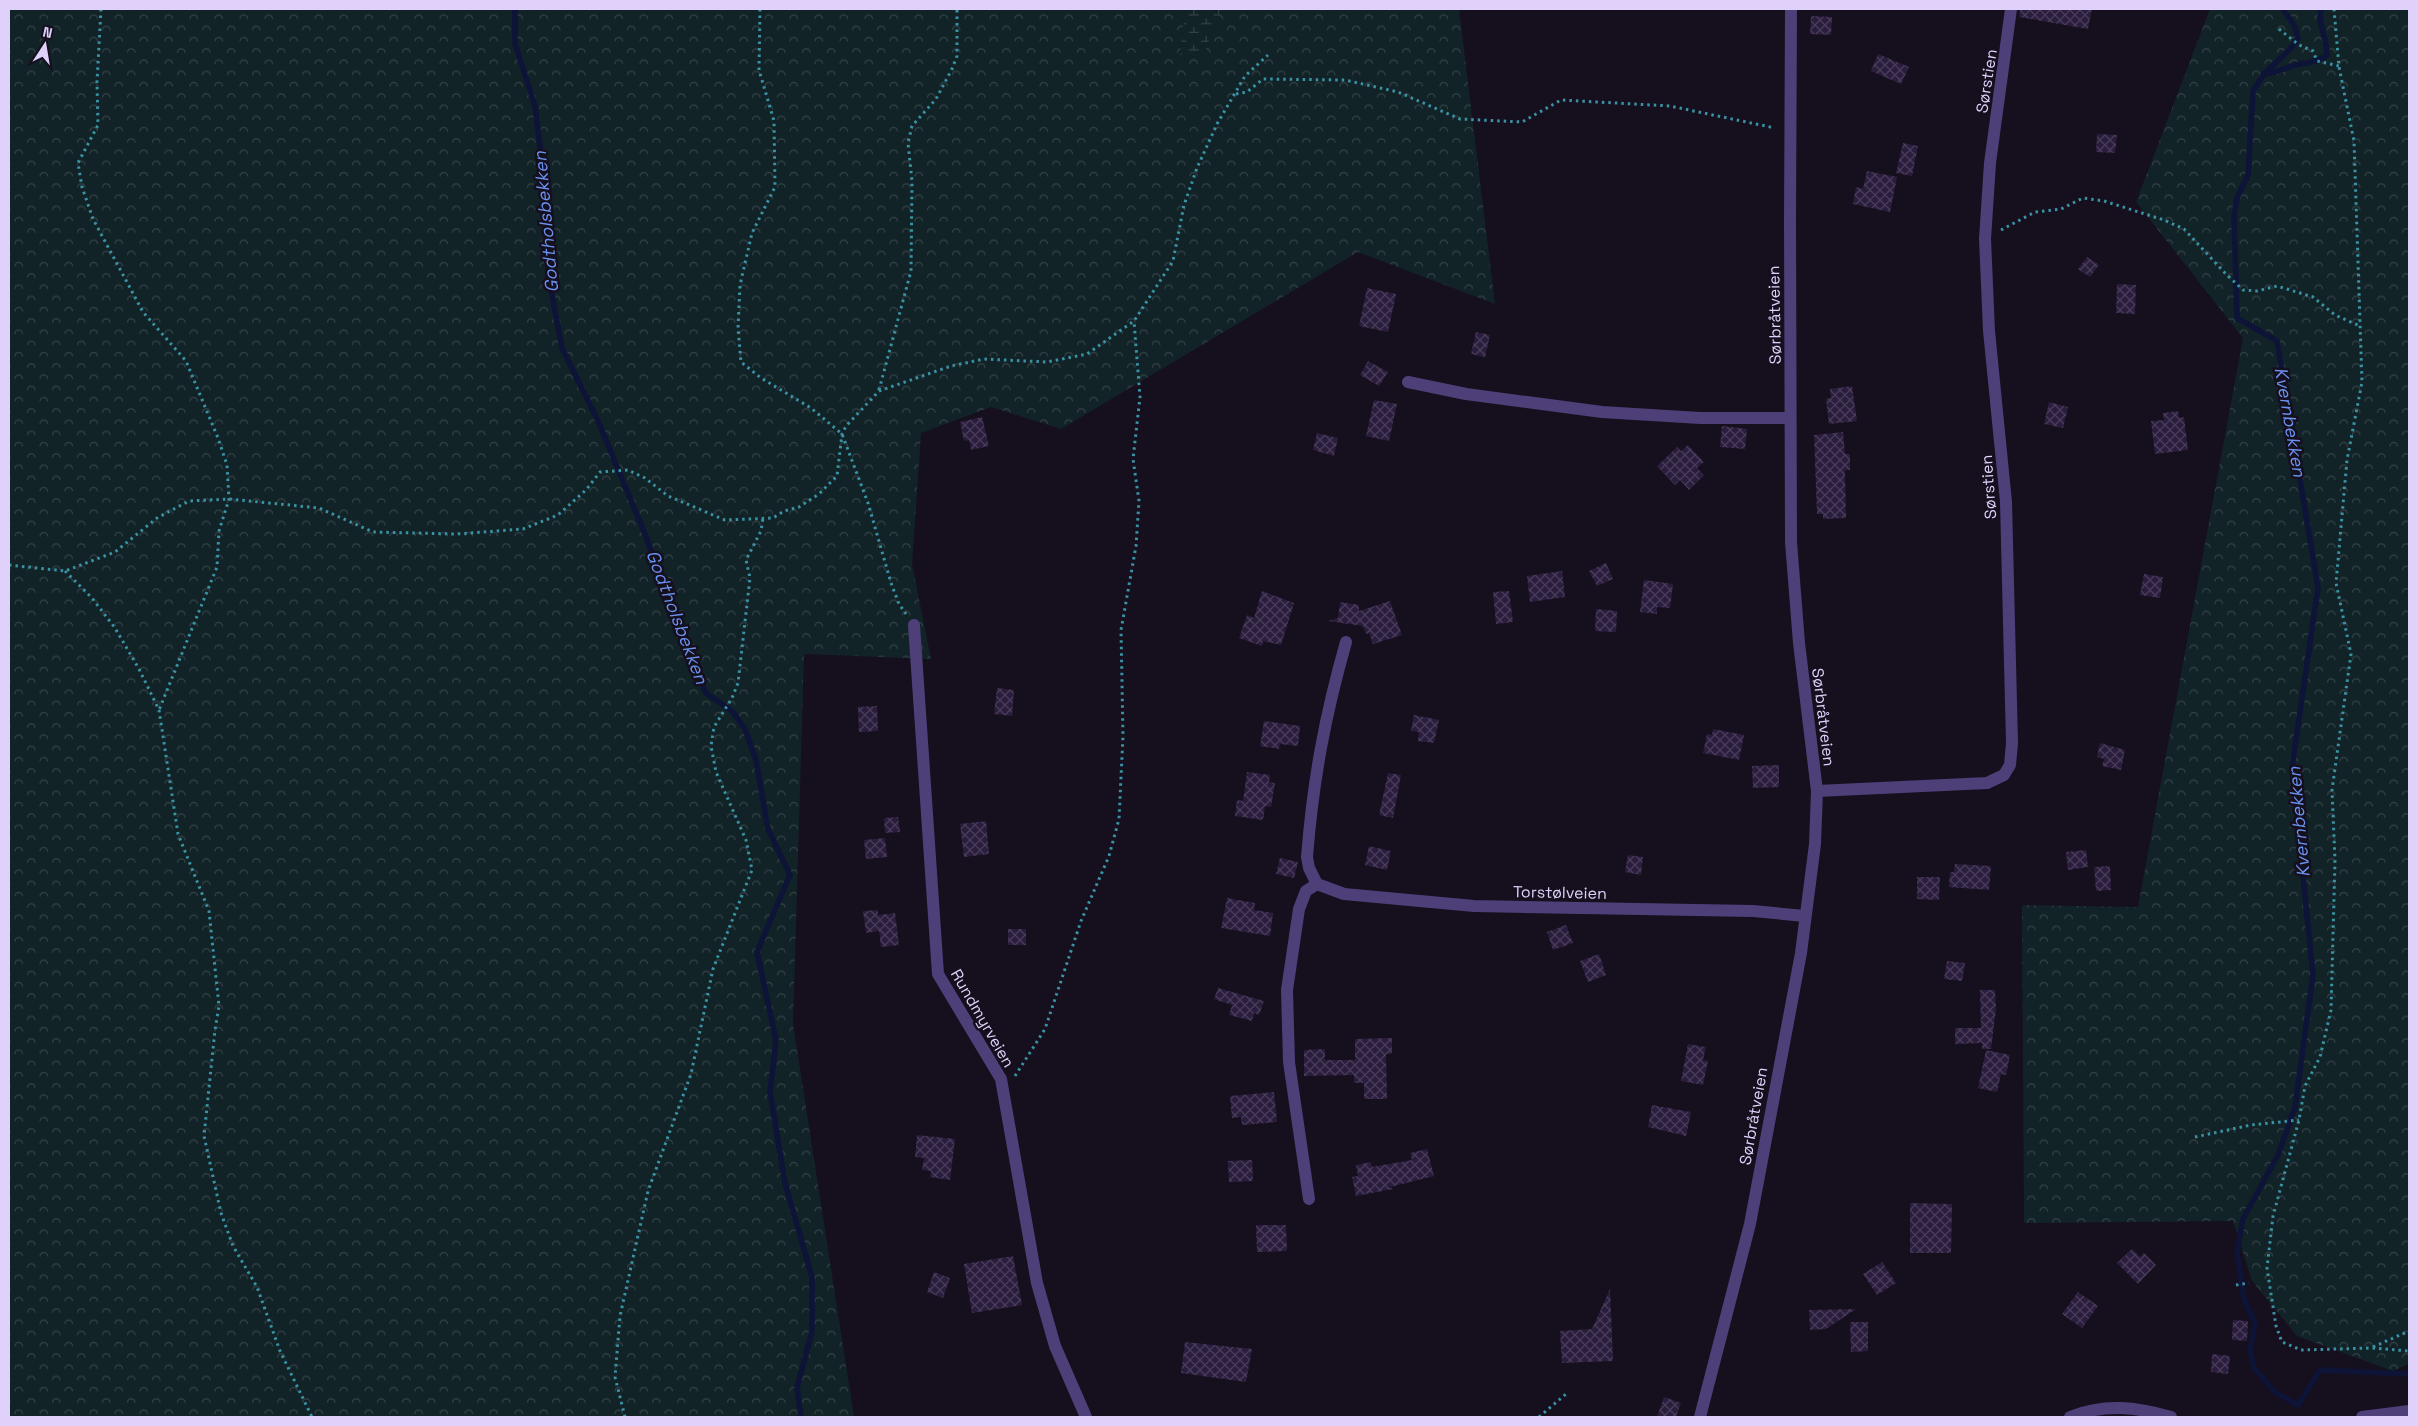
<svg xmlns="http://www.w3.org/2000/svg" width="2418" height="1426" font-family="'Space Grotesk',sans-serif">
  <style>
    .forest { fill: url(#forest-crowns) }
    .wetland { fill: url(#wetland-marsh) }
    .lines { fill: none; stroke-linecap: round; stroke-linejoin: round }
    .stream { stroke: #0e1338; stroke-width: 5.5 }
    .building { fill: url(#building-cross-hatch) }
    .path { stroke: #3a92a5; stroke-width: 3; stroke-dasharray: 2.5 4; stroke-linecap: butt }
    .minor { stroke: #4e3f78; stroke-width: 12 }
    .labels { text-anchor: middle; stroke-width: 5; stroke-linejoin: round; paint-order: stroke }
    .street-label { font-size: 16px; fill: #dfd1fa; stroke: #150f1e }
    .water-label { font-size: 18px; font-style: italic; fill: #6a92ef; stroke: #150f1e }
  </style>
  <defs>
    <pattern id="forest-crowns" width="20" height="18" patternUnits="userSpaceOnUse" patternTransform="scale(1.25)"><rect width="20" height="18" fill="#122327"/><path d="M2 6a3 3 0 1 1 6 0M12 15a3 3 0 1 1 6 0" fill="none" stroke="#344247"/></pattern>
    <pattern id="wetland-marsh" width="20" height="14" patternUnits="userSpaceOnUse" patternTransform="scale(1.25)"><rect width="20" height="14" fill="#122327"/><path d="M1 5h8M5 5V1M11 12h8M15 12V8" fill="none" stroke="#344247"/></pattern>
    <pattern id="building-cross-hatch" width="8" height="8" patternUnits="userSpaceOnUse" patternTransform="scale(1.25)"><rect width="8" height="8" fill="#2b1d3d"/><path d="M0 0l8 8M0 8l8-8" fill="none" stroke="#493d5a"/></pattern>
  </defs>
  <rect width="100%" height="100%" fill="#150f1e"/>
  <g class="forest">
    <path d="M 9,9 L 1185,9 L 1180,55 L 1203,57 L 1221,9 L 1459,9 L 1495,304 L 1358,252 L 1061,429 L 991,407 L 921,433 L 912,564 L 931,659 L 804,654 L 793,1024 L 854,1417 L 9,1417 Z"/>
    <path d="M 2210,9 L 2409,9 L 2409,1364 L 2393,1371 L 2297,1336 L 2252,1281 L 2233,1221 L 2024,1223 L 2022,905 L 2138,907 L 2243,338 L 2136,202 Z"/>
  </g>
  <path class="wetland" d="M 1185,9 L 1221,9 L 1203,57 L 1180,55 Z"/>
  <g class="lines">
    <g class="stream">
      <path d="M 515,9 L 515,44 L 535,106 L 545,187 L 548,274 L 562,348 L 598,421 L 645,534 L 695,670 L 706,693 L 733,712 L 745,729 L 756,760 L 768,829 L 790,875 L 757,952 L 776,1040 L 770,1092 L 785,1183 L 812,1277 L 812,1331 L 797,1388 L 801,1417"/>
      <path d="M 2283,9 L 2294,25 L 2298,38 L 2292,47 L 2264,74 L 2253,91 L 2248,175 L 2237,198 L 2234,216 L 2237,318 L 2277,341 L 2318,588 L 2292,767 L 2313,975 L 2295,1107 L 2278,1155 L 2243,1219 L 2237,1252 L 2244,1299 L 2255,1323 L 2250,1350 L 2254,1368 L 2276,1393 L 2298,1405 L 2320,1370 L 2409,1374"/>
      <path d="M 2264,74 C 2275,73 2282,69 2292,66 C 2304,62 2316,64 2327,55 C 2328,39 2317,24 2321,9"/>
    </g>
  </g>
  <g class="building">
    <path d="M 2020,9 L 2092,9 L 2088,29 L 2019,17 Z"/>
    <path d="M 1811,16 L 1832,17 L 1831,35 L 1810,34 Z"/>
    <path d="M 1878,54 L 1909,67 L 1901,84 L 1871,71 Z"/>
    <path d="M 2097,134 L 2117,135 L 2115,153 L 2096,152 Z"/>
    <path d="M 1903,143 L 1918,146 L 1912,176 L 1896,173 Z"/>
    <path d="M 1867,171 L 1897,177 L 1890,212 L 1853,204 L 1856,187 L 1863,189 Z"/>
    <path d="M 2087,257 L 2099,265 L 2090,277 L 2078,269 Z"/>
    <path d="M 2117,284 L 2136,285 L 2135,314 L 2116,313 Z"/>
    <path d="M 1367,288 L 1396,294 L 1388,332 L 1359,326 Z"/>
    <path d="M 1476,332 L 1490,335 L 1485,357 L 1471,354 Z"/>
    <path d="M 1368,361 L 1388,372 L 1379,386 L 1360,375 Z"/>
    <path d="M 1852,386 L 1857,421 L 1829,424 L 1826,399 L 1831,398 L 1830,389 Z"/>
    <path d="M 1374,400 L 1397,404 L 1389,441 L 1366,436 Z"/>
    <path d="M 2049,402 L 2068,407 L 2063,428 L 2044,424 Z"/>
    <path d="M 2178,411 L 2179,418 L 2184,417 L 2188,450 L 2155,454 L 2151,421 L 2164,420 L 2163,413 Z"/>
    <path d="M 982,417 L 989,446 L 971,450 L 969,440 L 964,441 L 960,422 Z"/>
    <path d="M 1722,426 L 1747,429 L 1745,449 L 1720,447 Z"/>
    <path d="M 1843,432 L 1845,454 L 1850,454 L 1850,470 L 1845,470 L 1846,518 L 1823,519 L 1823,514 L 1817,514 L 1814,435 Z"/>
    <path d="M 1317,433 L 1338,438 L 1334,456 L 1313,450 Z"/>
    <path d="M 1688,445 L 1704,462 L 1697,468 L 1704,475 L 1689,490 L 1680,480 L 1675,485 L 1657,466 L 1677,447 L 1681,451 Z"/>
    <path d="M 1606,563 L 1613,579 L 1597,586 L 1589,571 Z"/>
    <path d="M 1562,571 L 1565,597 L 1530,602 L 1527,576 Z"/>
    <path d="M 2144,574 L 2163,577 L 2160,598 L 2140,595 Z"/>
    <path d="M 1644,580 L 1673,584 L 1670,608 L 1657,607 L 1657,614 L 1640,612 Z"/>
    <path d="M 1262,591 L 1294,603 L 1281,645 L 1263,641 L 1262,646 L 1239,638 L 1247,615 L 1254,618 Z"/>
    <path d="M 1509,591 L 1513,622 L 1496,624 L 1493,592 Z"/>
    <path d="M 1390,601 L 1402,635 L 1373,644 L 1369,633 L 1366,634 L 1363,626 L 1328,621 L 1338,618 L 1340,602 L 1359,605 L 1359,611 Z"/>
    <path d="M 1596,609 L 1617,611 L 1616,632 L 1595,631 Z"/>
    <path d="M 997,688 L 1014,690 L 1012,716 L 994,714 Z"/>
    <path d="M 877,706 L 878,731 L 859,732 L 858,707 Z"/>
    <path d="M 1414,715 L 1439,720 L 1434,743 L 1418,741 L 1419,732 L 1411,731 Z"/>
    <path d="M 1264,721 L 1300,726 L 1298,746 L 1280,744 L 1279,749 L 1260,746 Z"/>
    <path d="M 1713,729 L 1744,735 L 1739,760 L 1703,753 L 1707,734 L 1712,735 Z"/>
    <path d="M 2100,743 L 2125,750 L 2121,770 L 2102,766 L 2104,759 L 2097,757 Z"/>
    <path d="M 1779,765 L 1779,787 L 1753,788 L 1752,766 Z"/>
    <path d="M 1247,772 L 1270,775 L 1269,782 L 1275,783 L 1271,807 L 1265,806 L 1263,820 L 1235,816 L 1237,800 L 1243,801 Z"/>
    <path d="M 1388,773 L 1401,775 L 1393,818 L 1379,815 Z"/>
    <path d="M 898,817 L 900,832 L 885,833 L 884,818 Z"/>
    <path d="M 986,821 L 989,854 L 964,857 L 960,824 Z"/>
    <path d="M 885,838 L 887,857 L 866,859 L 864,840 Z"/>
    <path d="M 1369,846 L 1391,851 L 1387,870 L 1365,865 Z"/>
    <path d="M 2086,850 L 2088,867 L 2068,870 L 2066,852 Z"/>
    <path d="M 1628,855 L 1643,857 L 1641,875 L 1625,872 Z"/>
    <path d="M 1280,858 L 1298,862 L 1294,878 L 1276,874 Z"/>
    <path d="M 1955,864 L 1991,866 L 1989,890 L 1949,887 L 1950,872 L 1954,872 Z"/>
    <path d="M 2110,866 L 2111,890 L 2096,891 L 2094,867 Z"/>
    <path d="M 1917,877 L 1940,877 L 1939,900 L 1917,899 Z"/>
    <path d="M 1227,898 L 1255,903 L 1254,910 L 1273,913 L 1270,936 L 1221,928 Z"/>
    <path d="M 878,910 L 878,915 L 895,913 L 899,945 L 881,947 L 879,931 L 866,933 L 863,911 Z"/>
    <path d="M 1566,925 L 1573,943 L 1553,950 L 1547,932 Z"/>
    <rect x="1008" y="929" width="18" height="16"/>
    <path d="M 1599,954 L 1606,975 L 1588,982 L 1580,961 Z"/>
    <path d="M 1947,961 L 1965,963 L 1962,981 L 1944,979 Z"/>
    <path d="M 1218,988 L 1264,1001 L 1259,1015 L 1254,1013 L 1252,1021 L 1229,1015 L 1232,1005 L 1214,999 Z"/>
    <path d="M 1980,990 L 1995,990 L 1996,1009 L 1991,1049 L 1982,1049 L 1982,1043 L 1955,1044 L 1955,1028 L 1981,1028 Z"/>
    <path d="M 1392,1038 L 1392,1054 L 1386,1054 L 1387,1099 L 1364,1099 L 1364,1083 L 1354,1083 L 1354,1075 L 1304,1076 L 1304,1050 L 1325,1049 L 1325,1060 L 1355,1060 L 1355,1039 Z"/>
    <path d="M 1688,1044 L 1706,1047 L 1703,1060 L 1708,1061 L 1703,1085 L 1681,1081 Z"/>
    <path d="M 1986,1050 L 2010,1055 L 2006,1075 L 2001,1074 L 1997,1092 L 1978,1088 Z"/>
    <path d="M 1274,1092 L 1277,1122 L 1242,1125 L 1241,1117 L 1232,1118 L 1230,1096 Z"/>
    <path d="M 1652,1105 L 1691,1112 L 1686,1136 L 1648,1127 Z"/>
    <path d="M 917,1135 L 955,1139 L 950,1180 L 930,1177 L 931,1171 L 922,1170 L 924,1158 L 915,1157 Z"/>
    <path d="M 1427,1149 L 1434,1176 L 1390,1187 L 1393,1189 L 1356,1196 L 1352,1177 L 1358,1176 L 1356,1165 L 1371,1162 L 1372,1167 L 1412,1160 L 1410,1153 Z"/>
    <path d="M 1252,1160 L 1253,1181 L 1229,1182 L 1228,1161 Z"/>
    <path d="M 1910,1203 L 1952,1204 L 1951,1253 L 1910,1253 Z"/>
    <path d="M 1256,1225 L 1286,1225 L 1287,1251 L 1257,1252 Z"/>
    <path d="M 2132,1249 L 2140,1257 L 2144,1253 L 2156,1265 L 2138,1284 L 2117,1263 Z"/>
    <path d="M 1013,1256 L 1022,1305 L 972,1313 L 964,1264 Z"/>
    <path d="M 1882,1262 L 1896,1283 L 1877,1295 L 1863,1274 Z"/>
    <path d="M 934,1272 L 950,1278 L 943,1298 L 927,1292 Z"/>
    <path d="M 1610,1289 L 1613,1361 L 1562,1363 L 1560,1331 L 1592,1329 Z"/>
    <path d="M 2078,1292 L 2098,1306 L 2082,1328 L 2062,1314 Z"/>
    <path d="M 1856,1309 L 1826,1329 L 1810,1330 L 1809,1310 Z"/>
    <path d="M 2233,1320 L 2248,1321 L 2247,1341 L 2232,1340 Z"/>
    <path d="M 1850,1322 L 1868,1322 L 1868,1351 L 1851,1352 Z"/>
    <path d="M 1185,1342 L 1252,1349 L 1246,1382 L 1181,1373 Z"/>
    <path d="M 2212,1354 L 2230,1356 L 2228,1374 L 2211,1372 Z"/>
    <path d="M 1664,1397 L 1681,1403 L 1676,1417 L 1657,1417 Z"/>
  </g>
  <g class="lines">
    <g class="path">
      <path d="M 101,9 L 97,82 L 98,125 L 78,163 L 82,187 L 93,219 L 143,312 L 186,361 L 218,438 L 227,465 L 229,499 L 219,531 L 217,567 L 159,710"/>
      <path d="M 760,9 L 759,70 L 774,121 L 775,187 L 752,233 L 740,285 L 738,328 L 741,362 L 761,378 L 811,408 L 842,434 L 868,503 L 891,583 L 899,604 L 906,614"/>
      <path d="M 2334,9 L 2339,67 L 2354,141 L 2362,382 L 2347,460 L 2336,583 L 2351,654 L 2332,790 L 2335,860 L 2331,1010 L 2320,1057 L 2305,1086 L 2299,1120 L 2273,1216 L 2267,1268 L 2276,1326 L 2282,1342 L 2301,1350 L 2372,1348 L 2409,1351"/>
      <path d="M 2279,29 L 2299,45 L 2313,51 L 2317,61 L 2339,66"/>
      <path d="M 1236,94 L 1247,92 L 1263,79 L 1345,80 L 1398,92 L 1460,119 L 1522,122 L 1561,100 L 1670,106 L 1775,128"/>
      <path d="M 2001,230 L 2035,212 L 2061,209 L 2083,198 L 2104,201 L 2164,220 L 2184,229 L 2224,272 L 2243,290 L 2257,291 L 2277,286 L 2313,297 L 2335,315 L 2360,326"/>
      <path d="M 879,390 L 911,271 L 912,181 L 908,143 L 912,126 L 936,99 L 952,69 L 957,56 L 957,9"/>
      <path d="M 9,565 L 65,571 L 115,552 L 157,518 L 189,501 L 229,499 L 319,508 L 373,532 L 456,534 L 523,529 L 558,515 L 586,490 L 600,472 L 628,470 L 645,478 L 668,496 L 725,520 L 773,518 L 784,511 L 799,507 L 819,494 L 837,476 L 842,434 L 846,426 L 879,391 L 951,366 L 984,359 L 1047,362 L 1087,354 L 1134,321 L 1173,261 L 1184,205 L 1197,168 L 1217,124 L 1245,76 L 1268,55"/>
      <path d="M 65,571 L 92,598 L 115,628 L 139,669 L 159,710 L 178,834 L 209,911 L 219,1006 L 215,1030 L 204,1136 L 221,1213 L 233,1246 L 257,1287 L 280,1351 L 312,1417"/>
      <path d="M 1015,1076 L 1045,1029 L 1081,921 L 1109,856 L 1119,819 L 1123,736 L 1121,630 L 1136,546 L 1139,501 L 1133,459 L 1140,397 L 1134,321"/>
      <path d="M 2195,1137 L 2251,1125 L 2299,1120"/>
      <path d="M 2236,1285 L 2249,1283"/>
      <path d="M 2373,1347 L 2409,1331"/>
      <path d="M 625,1417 L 615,1377 L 620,1316 L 648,1191 L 691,1074 L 713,969 L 752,870 L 746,840 L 716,772 L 711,746 L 714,727 L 732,698 L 738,683 L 750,578 L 746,560 L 761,531 L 763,518"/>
      <path d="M 1539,1417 L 1566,1394"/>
    </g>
    <g class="minor">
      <path d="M 1408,382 L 1466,394 L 1602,412 L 1700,418 L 1790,418"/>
      <path d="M 914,625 L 938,974 L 1001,1079 L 1037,1283 L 1055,1346 L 1086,1417"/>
      <path d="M 1346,642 C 1325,716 1313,780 1307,857 L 1309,868 L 1317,884 L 1344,894 L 1474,906 L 1753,911 L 1805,916"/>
      <path d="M 1817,791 L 1987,783 L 2004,775 L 2010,765 L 2012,743 L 2006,502 L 1989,331 L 1985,239 L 1990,163 L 2011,9"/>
      <path d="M 1309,1199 L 1289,1062 L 1287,990 L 1299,909 L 1306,891 L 1317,884"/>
      <path d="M 1700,1417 L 1750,1224 L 1801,953 L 1815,844 L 1817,791 L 1799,643 L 1791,542 L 1790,220 L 1791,9"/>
      <path d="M 2070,1417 C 2104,1403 2137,1407 2171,1417"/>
      <path d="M 2362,1417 L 2409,1411"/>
    </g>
  </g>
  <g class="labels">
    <g class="street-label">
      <text transform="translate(1986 81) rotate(-81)" y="6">Sørstien</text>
      <text transform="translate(1774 315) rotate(-91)" y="6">Sørbråtveien</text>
      <text transform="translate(1988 487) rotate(-94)" y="6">Sørstien</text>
      <text transform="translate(1824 717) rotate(83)" y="6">Sørbråtveien</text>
      <text transform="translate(1560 892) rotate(1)" y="6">Torstølveien</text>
      <text transform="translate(983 1018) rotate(60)" y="6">Rundmyrveien</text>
      <text transform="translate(1753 1116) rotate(-80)" y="6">Sørbråtveien</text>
    </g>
    <g class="water-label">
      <text transform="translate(546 222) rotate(-95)" y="6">Godtholsbekken</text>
      <text transform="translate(2290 422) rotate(80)" y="6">Kvernbekken</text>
      <text transform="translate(677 617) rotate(69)" y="6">Godtholsbekken</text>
      <text transform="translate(2299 822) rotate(-95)" y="6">Kvernbekken</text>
    </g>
  </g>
  <rect width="2418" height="1426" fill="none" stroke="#dfd1fa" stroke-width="20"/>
  <g transform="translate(45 45) rotate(12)" stroke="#150f1e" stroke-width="4" paint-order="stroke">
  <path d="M0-4L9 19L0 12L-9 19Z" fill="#dfd1fa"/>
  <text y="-8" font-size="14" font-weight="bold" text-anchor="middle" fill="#dfd1fa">N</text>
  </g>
</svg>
